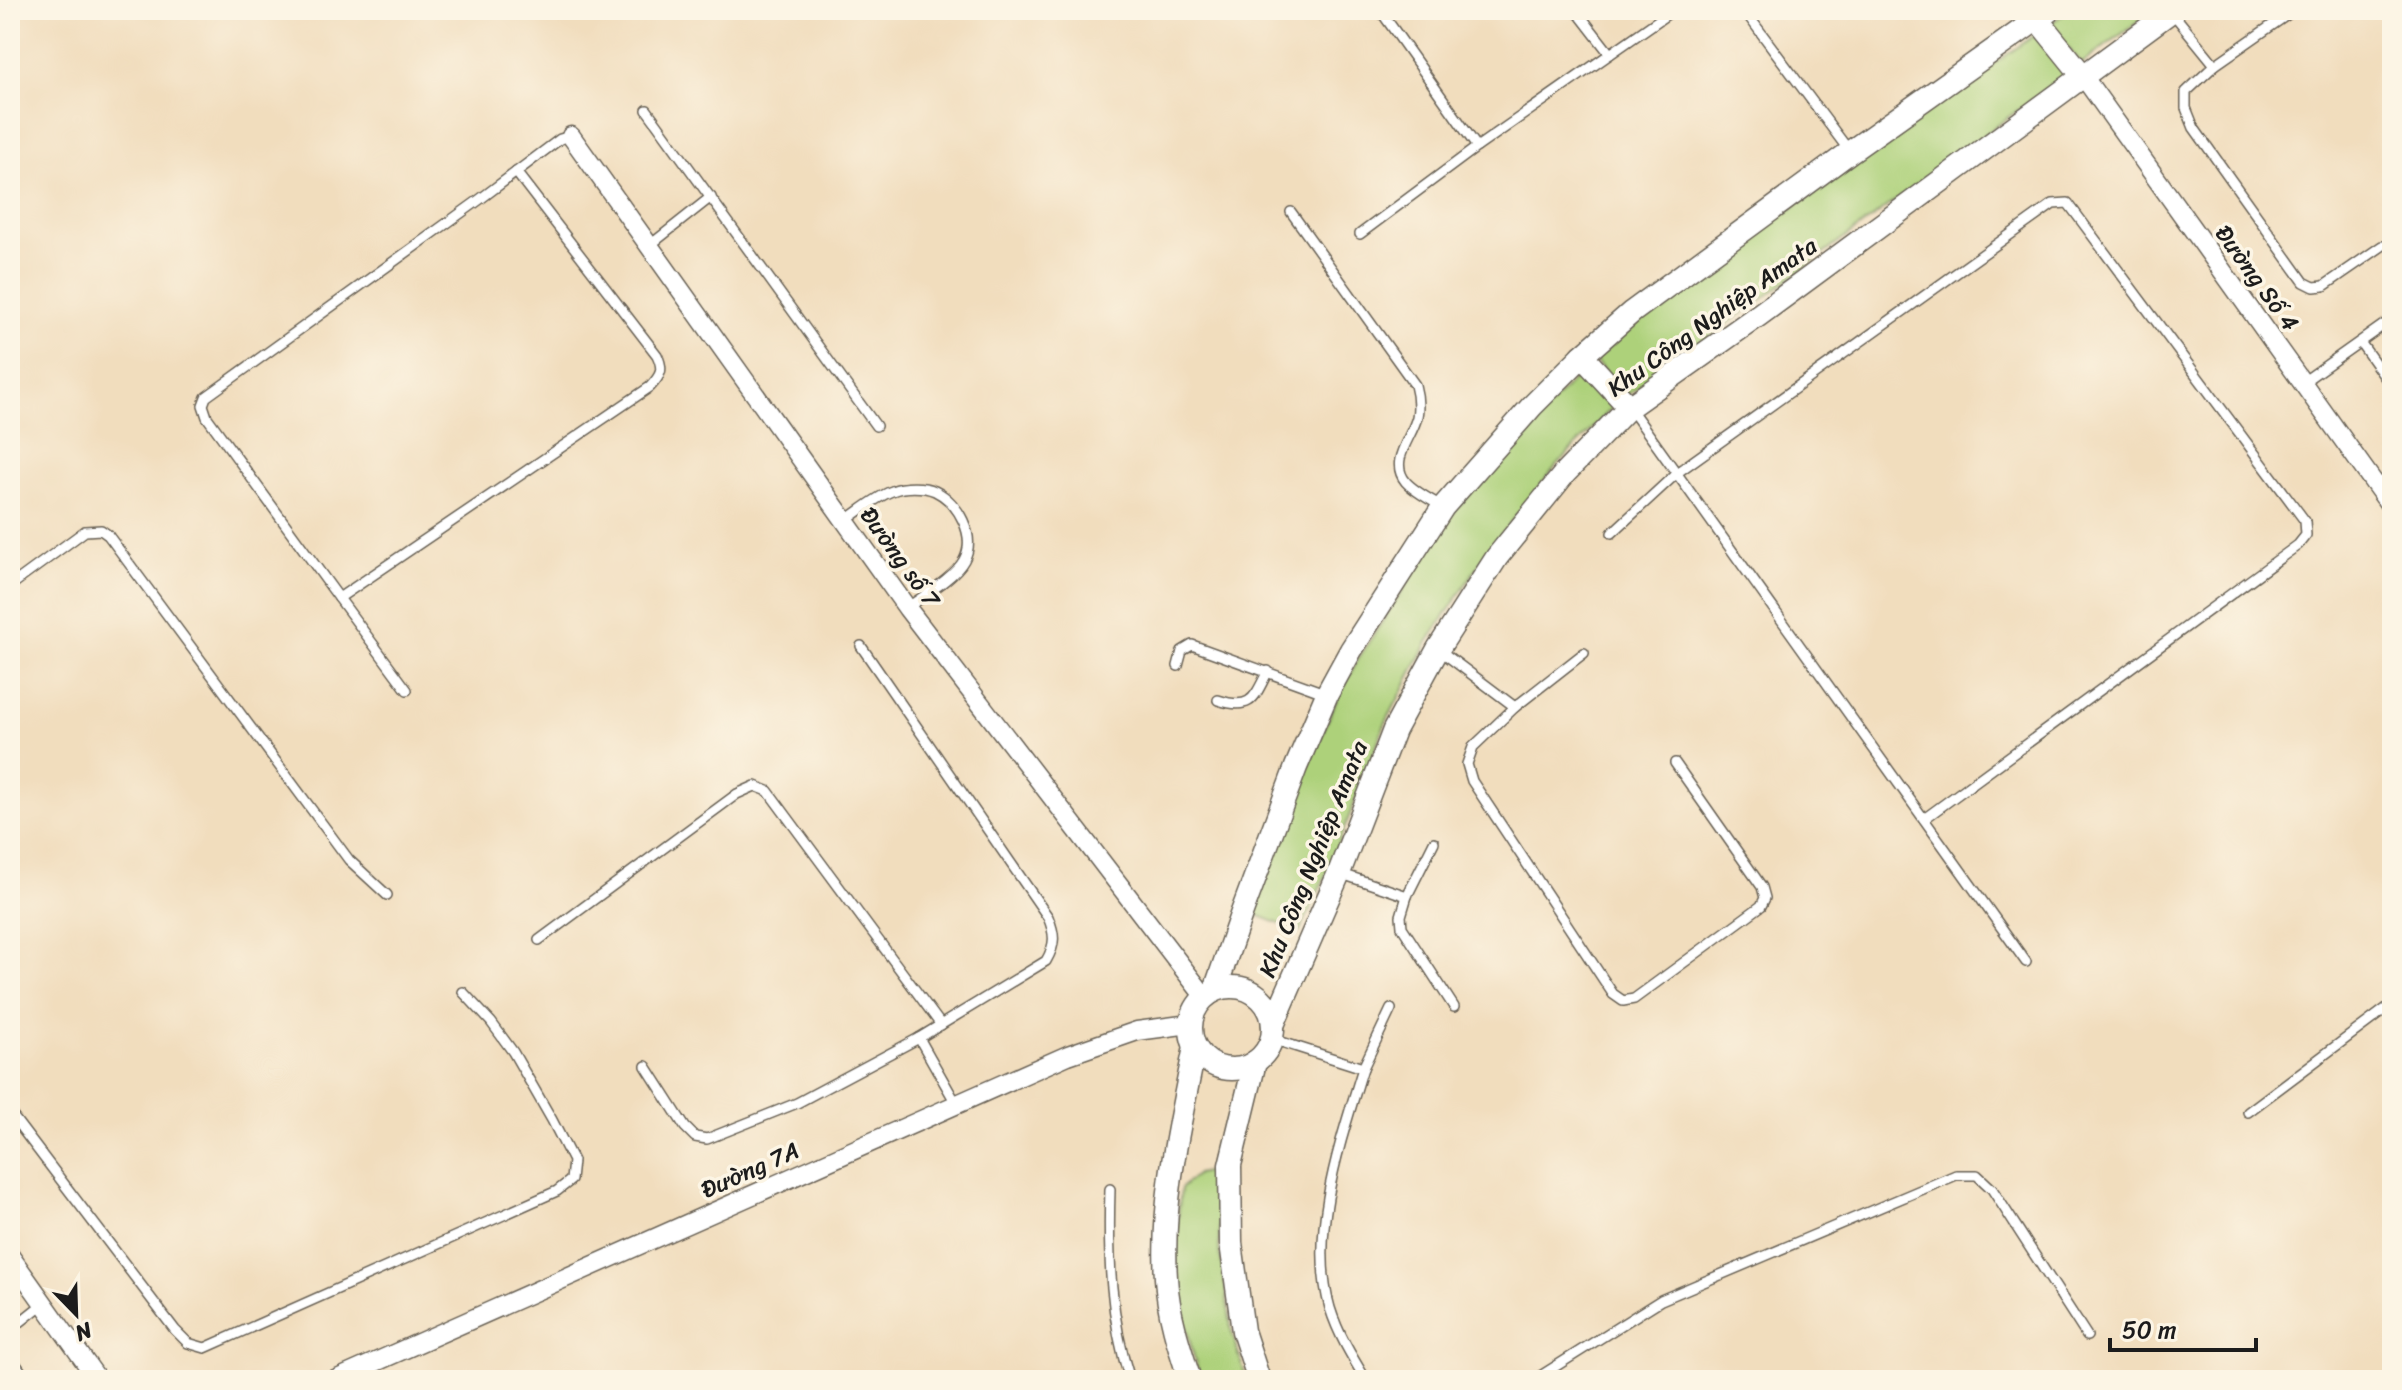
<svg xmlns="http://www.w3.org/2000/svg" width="2402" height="1390" font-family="Sriracha,sans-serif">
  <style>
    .green { fill: #add17a; stroke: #64764b; stroke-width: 2 }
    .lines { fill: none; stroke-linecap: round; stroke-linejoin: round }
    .service-casing { stroke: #676054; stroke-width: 12 }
    .minor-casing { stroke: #676054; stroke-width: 21 }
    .tertiary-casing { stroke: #676054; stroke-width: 25 }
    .service { stroke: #fff; stroke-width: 9 }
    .minor { stroke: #fff; stroke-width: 18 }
    .tertiary { stroke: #fff; stroke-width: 22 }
    .labels { text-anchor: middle; stroke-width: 7; stroke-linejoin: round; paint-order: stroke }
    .street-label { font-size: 24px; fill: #1c1c1c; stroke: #fcf5e5 }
  </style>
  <rect width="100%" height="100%" fill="#fcf5e5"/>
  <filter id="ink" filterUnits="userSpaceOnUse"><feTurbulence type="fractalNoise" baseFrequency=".0125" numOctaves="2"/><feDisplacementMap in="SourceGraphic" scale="16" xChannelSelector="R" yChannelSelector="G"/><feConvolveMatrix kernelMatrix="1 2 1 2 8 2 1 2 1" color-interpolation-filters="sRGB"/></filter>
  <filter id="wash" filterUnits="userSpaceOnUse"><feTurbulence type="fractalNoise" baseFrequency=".006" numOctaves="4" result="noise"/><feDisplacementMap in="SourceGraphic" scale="32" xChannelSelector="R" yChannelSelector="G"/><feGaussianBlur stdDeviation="1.8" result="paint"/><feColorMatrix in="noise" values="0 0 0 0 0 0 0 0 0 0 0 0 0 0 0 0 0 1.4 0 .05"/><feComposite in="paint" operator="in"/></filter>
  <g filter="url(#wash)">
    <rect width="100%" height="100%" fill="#f1ddbd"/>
    <g class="green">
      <path d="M 2069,10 L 2154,10 L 2081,64 L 2050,24 Z"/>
      <path d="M 2039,32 L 2071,71 L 1753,306 L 1627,395 L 1594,360 L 1639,321 L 1856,161 Z"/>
      <path d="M 1585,368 L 1617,403 L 1557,465 L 1486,553 L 1428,642 L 1384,726 L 1329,868 L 1300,932 L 1252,913 L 1305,773 L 1338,697 L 1360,656 L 1452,514 L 1541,414 Z"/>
      <path d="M 1210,1171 L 1219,1175 L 1219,1246 L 1232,1333 L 1247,1380 L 1201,1380 C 1191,1348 1182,1316 1178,1282 C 1174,1251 1178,1219 1181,1188 L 1197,1174 Z"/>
    </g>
  </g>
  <g filter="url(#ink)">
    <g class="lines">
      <g class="service-casing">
        <g id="service">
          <path d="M 1380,10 L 1477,147 L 1673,10"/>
          <path d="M 1576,10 L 1610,54"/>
          <path d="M 1744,10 L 1850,152"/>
          <path d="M 2171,11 L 2215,65 L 2186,92 L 2186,108 L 2194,128 L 2304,282 L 2314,287 L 2324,286 L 2382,246"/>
          <path d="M 2215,65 L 2294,10"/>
          <path d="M 647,110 L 876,426"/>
          <path d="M 1291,212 L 1415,385 C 1418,396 1419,406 1417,417 C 1412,438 1388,461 1406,482 C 1415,492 1431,500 1443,507"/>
          <path d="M 1360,234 L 1477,147"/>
          <path d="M 649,246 L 711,197"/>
          <path d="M 2360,342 L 2392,387"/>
          <path d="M 2303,382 L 2392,319"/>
          <path d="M 1630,408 L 2026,962"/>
          <path d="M 845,521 C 860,511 876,497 892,491 C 904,486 924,486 935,491 C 958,502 977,536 964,560 C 955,577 923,596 907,608"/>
          <path d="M 1612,533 L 1678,472 L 2053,204 L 2068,203 L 2305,521 L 2306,535 L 2298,545 L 1924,819"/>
          <path d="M 10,586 L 85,531 L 101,530 L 108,535 L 349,860 L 387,895"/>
          <path d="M 339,598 L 207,417 L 203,405 L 206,397 L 479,200 L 560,139 L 571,136"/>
          <path d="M 861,646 L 1048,917 C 1055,934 1056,944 1046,961 L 919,1038 L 957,1105"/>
          <path d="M 1438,649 L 1515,707 L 1473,747 L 1467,764 L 1472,781 L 1613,994 L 1623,1001 L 1634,999 L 1761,906 L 1765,898 L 1762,887 L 1675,763"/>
          <path d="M 1178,666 L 1182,651 L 1192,645 L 1327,694"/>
          <path d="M 407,690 L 339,598 L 650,387 C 661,375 664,370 657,355 L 516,172"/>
          <path d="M 1218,700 C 1252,711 1254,698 1268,671"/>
          <path d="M 1515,707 L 1584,653"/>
          <path d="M 1339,873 L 1407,896 L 1434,842"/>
          <path d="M 1407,896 L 1401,916 L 1402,927 L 1454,1007"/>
          <path d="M 539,940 L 737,794 L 755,786 L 768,791 L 941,1025"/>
          <path d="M 1272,1039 L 1363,1068 C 1341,1140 1308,1233 1330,1308 C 1338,1334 1352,1357 1366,1380"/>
          <path d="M 646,1066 L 685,1127 L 695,1137 L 707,1139 L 797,1103 L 919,1038"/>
          <path d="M 1363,1068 L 1391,1009"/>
          <path d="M 2248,1112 L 2392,1004"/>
          <path d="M 10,1113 L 175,1330 L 188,1343 L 205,1348 L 557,1191 L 571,1180 L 573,1161 L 552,1120 L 513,1052 L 491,1022 L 463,992"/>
          <path d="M 1110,1189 C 1108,1254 1110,1318 1130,1380"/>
          <path d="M 10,1330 L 44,1303"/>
          <path d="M 10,1356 L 27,1380"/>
          <path d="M 1534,1380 L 1661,1300 L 1956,1175 L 1977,1175 L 1992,1189 L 2087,1336"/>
        </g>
      </g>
      <g class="minor-casing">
        <g id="minor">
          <path d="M 2083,76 L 2392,508"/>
          <path d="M 571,136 L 907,608 L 1205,997"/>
          <path d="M 10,1256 L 98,1380"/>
          <path d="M 335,1380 L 1068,1055 L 1137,1031 L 1190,1024"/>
        </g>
      </g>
      <g class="tertiary-casing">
        <g id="tertiary">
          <path d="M 2037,19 L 2083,76"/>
          <path d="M 1582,356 L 1629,407"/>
          <circle cx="1232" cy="1028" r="41"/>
          <path d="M 1215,990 L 1241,915 L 1296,767 L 1327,694 L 1351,650 L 1443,507 L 1532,406 L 1582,356 L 1632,312 L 1850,152 L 2050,10"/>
          <path d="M 1273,1025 L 1339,873 L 1394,730 L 1438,649 L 1497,557 L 1565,473 L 1629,407 L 1759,315 L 2173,10"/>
          <path d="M 1255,1062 L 1230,1165 L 1231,1243 L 1243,1331 L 1259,1380"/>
          <path d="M 1190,1380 C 1179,1347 1168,1313 1166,1278 C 1161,1201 1180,1123 1195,1047"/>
        </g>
      </g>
      <use href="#service" class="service"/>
      <use href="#minor" class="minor"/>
      <use href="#tertiary" class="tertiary"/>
    </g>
  </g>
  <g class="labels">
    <g class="street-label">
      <text transform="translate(2257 278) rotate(54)" y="8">Đường Số 4</text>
      <text transform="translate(1712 317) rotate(-36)" y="8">Khu Công Nghiệp Amata</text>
      <text transform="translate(900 557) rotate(54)" y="8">Đường số 7</text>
      <text transform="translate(1313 859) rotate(-68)" y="8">Khu Công Nghiệp Amata</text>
      <text transform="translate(750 1170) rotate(-24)" y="8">Đường 7A</text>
    </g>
  </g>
  <rect width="2402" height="1390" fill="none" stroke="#fcf5e5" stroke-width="40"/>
  <g transform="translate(76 1314) rotate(157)" stroke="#fcf5e5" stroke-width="6" paint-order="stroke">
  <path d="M0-6L14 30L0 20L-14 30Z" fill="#1c1c1c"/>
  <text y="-12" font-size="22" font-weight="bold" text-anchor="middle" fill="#1c1c1c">N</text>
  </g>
  <path d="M2110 1338v12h146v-12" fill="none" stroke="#1c1c1c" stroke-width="4"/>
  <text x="2122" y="1338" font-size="24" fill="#1c1c1c" stroke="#fcf5e5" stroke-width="6" paint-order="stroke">50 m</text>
</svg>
